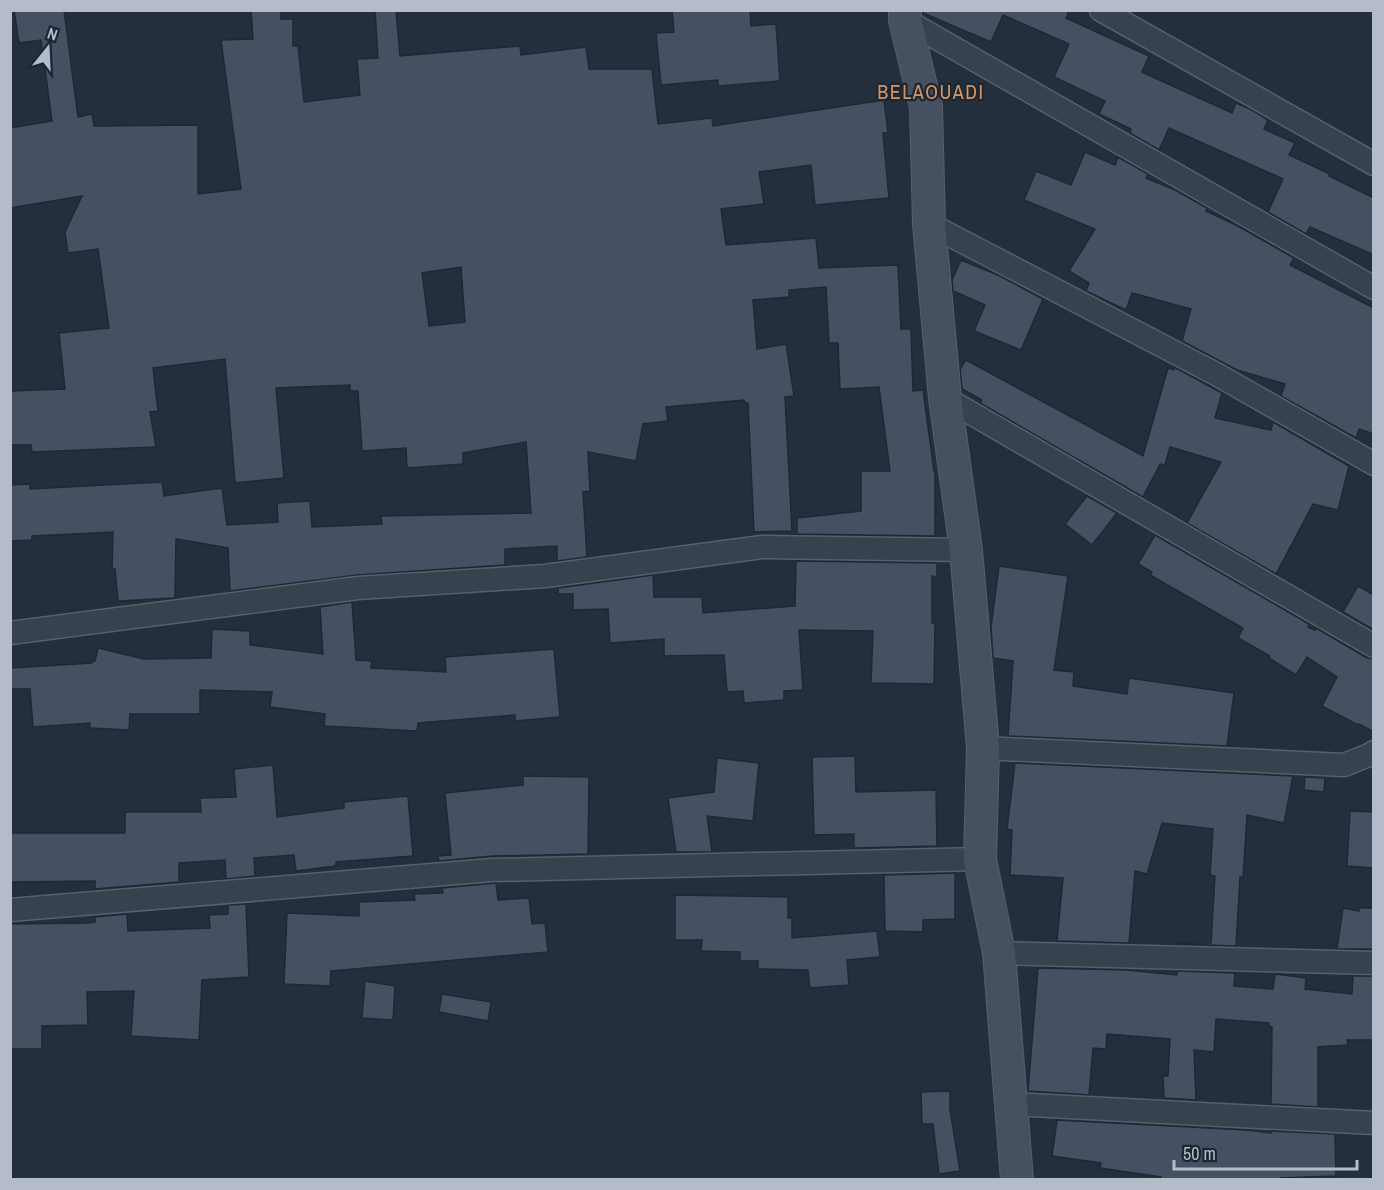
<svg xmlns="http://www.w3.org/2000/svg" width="1384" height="1190" font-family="'Archivo Narrow',sans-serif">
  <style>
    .building { fill: #455162; stroke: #1f2835; stroke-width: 1.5; fill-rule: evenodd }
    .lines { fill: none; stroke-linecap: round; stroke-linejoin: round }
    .street-casing { stroke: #565f6c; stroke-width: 25 }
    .secondary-casing { stroke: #565f6c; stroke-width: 34 }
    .street { stroke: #38414e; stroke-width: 22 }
    .secondary { stroke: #465061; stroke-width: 32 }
    .labels { text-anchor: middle; stroke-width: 4.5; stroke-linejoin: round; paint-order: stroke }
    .quarter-label { font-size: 20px; letter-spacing: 1.5px; fill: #d59563; stroke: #1d2633 }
  </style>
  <rect width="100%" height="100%" fill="#242f3e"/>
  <g class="building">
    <path d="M 14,10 L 64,10 L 78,117 L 92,114 L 94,126 L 198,125 L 198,194 L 241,189 L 221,40 L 253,39 L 251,10 L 281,10 L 281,19 L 293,19 L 293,46 L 298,46 L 304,102 L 360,95 L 357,59 L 378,58 L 375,10 L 396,10 L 400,56 L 520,46 L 521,55 L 586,47 L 589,69 L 652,69 L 658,124 L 712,118 L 713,126 L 884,100 L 888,133 L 883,133 L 889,198 L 815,205 L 811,165 L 759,172 L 764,204 L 721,209 L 726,245 L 816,238 L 819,268 L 898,265 L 901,329 L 911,329 L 913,391 L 923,390 L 934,471 L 935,471 L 935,536 L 797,534 L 797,518 L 861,511 L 861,471 L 890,471 L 879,387 L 840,389 L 838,343 L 829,343 L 826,287 L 789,290 L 789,297 L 753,300 L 757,349 L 786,344 L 794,396 L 785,397 L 792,531 L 754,532 L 748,403 L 745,403 L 744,400 L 666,407 L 668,421 L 643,424 L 636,461 L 588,452 L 590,491 L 583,492 L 587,557 L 557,561 L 557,546 L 505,549 L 505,565 L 357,575 L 230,591 L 228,548 L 176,539 L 175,598 L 118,601 L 115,569 L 112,569 L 113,532 L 32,536 L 32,540 L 10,541 L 10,485 L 30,484 L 30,489 L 162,482 L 164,496 L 222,488 L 227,525 L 278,522 L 277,503 L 310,501 L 312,527 L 382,524 L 381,516 L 531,513 L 526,442 L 463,453 L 463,464 L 407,468 L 406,448 L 362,451 L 358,391 L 350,391 L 350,385 L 276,388 L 284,478 L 235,483 L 225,359 L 153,368 L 158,411 L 150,412 L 156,447 L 32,452 L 31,445 L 10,445 L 10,391 L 65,389 L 59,333 L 109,328 L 98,249 L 68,253 L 65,232 L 82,196 L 10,208 L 10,128 L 52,121 L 41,40 L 19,43 ZM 461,267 L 465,322 L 429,326 L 422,273 Z"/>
    <path d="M 672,10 L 750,10 L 751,26 L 776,24 L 780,81 L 718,86 L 718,80 L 661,85 L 656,33 L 674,32 Z"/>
    <path d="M 923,10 L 1069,10 L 1066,18 L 1149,56 L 1142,72 L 1232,113 L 1236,103 L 1252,110 L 1268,120 L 1264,129 L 1295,143 L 1289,155 L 1330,174 L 1329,176 L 1374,198 L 1374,255 L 1310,227 L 1306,234 L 1268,212 L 1283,179 L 1169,128 L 1159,150 L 1130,133 L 1131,129 L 1099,114 L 1105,101 L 1054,77 L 1069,44 L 1003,15 L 991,42 L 923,13 Z"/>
    <path d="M 1085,152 L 1115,165 L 1118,157 L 1148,174 L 1146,178 L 1175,190 L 1207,208 L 1206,211 L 1236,225 L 1294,258 L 1290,265 L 1374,308 L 1374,434 L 1359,429 L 1356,438 L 1281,396 L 1285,384 L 1237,370 L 1182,341 L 1191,309 L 1132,293 L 1126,310 L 1086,291 L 1089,283 L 1069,271 L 1095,229 L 1024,200 L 1036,171 L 1071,185 Z"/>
    <path d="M 961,260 L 998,275 L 1043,299 L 1021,350 L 974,331 L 985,305 L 953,291 L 952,280 Z"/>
    <path d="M 966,360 L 1143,456 L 1168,368 L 1174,370 L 1174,367 L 1222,393 L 1215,418 L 1271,430 L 1273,422 L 1349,466 L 1338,510 L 1313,504 L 1276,574 L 1187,523 L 1221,462 L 1170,447 L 1165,465 L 1160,464 L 1143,497 L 980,403 L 982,400 L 962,389 L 960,369 Z"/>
    <path d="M 1087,496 L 1117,513 L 1092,545 L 1065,524 Z"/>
    <path d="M 1155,535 L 1309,624 L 1308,627 L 1315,630 L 1316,628 L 1367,658 L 1374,659 L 1374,732 L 1359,724 L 1358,725 L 1322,706 L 1337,677 L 1307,657 L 1296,675 L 1269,658 L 1270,656 L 1238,638 L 1243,628 L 1150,575 L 1152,572 L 1138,564 Z"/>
    <path d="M 796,561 L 937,563 L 937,577 L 932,576 L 932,623 L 935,623 L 934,684 L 871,683 L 873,631 L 799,630 L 803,690 L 784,691 L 784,700 L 744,703 L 743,691 L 727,692 L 724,655 L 664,656 L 664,639 L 610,643 L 608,609 L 573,610 L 573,594 L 558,594 L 558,588 L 653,575 L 654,597 L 702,597 L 703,613 L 795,606 Z"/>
    <path d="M 999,566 L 1068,576 L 1054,670 L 1074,672 L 1073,686 L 1127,694 L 1129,678 L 1234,693 L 1227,746 L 1008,736 L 1013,661 L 993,658 L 991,627 Z"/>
    <path d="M 1358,586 L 1374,595 L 1374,630 L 1343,612 Z"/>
    <path d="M 352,602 L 356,660 L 372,661 L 371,668 L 446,672 L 445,657 L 554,649 L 560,717 L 515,721 L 515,715 L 418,723 L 417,731 L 324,726 L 325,714 L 270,707 L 272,692 L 200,690 L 200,714 L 130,714 L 129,730 L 90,728 L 90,723 L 33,727 L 30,689 L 10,689 L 10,668 L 92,663 L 92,661 L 95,661 L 98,648 L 144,659 L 211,658 L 212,629 L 250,631 L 250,645 L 323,654 L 320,607 Z"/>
    <path d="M 855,756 L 856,792 L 936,790 L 937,846 L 854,848 L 854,834 L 814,835 L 812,757 Z"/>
    <path d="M 717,758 L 759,763 L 753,821 L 707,816 L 712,852 L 676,852 L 668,798 L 714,792 Z"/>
    <path d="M 1015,763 L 1293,776 L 1284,823 L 1247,815 L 1243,878 L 1240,877 L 1236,946 L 1177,944 L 1177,943 L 1211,943 L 1215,876 L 1210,875 L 1213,829 L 1162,823 L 1147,874 L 1135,871 L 1129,943 L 1057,941 L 1063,878 L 1010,875 L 1012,830 L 1007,829 Z"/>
    <path d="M 273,765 L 277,817 L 344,808 L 344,802 L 408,796 L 413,856 L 336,862 L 336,866 L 296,871 L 294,855 L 254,858 L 255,876 L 226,879 L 225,860 L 179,863 L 179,882 L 95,889 L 95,881 L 10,882 L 10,833 L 125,833 L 125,812 L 201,812 L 200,798 L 236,797 L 234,769 Z"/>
    <path d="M 523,776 L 589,777 L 588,854 L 492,856 L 439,861 L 438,856 L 451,855 L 445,793 L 523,785 Z"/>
    <path d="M 1305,777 L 1325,778 L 1324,792 L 1304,790 Z"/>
    <path d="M 1350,811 L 1374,812 L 1374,868 L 1347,866 Z"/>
    <path d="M 955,873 L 955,919 L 923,920 L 923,932 L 885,931 L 884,875 Z"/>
    <path d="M 496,883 L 498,900 L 529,898 L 532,924 L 545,923 L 548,952 L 331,971 L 330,986 L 284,984 L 287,913 L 359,916 L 359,902 L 415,900 L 414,894 L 443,893 L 442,888 Z"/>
    <path d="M 675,895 L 788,897 L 788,918 L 792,918 L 792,938 L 877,931 L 880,957 L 847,960 L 849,985 L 810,988 L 808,970 L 758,969 L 758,961 L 740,961 L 740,952 L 701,951 L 702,940 L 675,940 Z"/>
    <path d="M 246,904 L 249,977 L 202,980 L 199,1040 L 131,1036 L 134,991 L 87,992 L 88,1025 L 42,1026 L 42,1049 L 11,1049 L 10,924 L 90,923 L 95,922 L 95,917 L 127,914 L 128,931 L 210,928 L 209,915 L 228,914 L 228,905 Z"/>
    <path d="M 1343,908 L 1359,911 L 1359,908 L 1374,908 L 1374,949 L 1337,949 Z"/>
    <path d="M 1038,968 L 1126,970 L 1177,975 L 1177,971 L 1235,973 L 1234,986 L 1273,989 L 1275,974 L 1306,978 L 1305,989 L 1352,994 L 1353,976 L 1374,976 L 1374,1040 L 1347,1040 L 1348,1045 L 1318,1047 L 1318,1107 L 1271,1104 L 1272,1027 L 1269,1026 L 1269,1023 L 1216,1019 L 1214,1052 L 1194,1050 L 1196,1100 L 1164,1098 L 1163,1076 L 1168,1076 L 1170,1039 L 1107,1034 L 1106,1049 L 1093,1048 L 1089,1095 L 1028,1091 Z"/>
    <path d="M 365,981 L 395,986 L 393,1020 L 362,1018 Z"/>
    <path d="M 442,994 L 491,1002 L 488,1021 L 439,1012 Z"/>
    <path d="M 950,1091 L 950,1110 L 960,1171 L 939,1174 L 933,1124 L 922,1124 L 921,1092 Z"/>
    <path d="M 1057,1120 L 1246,1130 L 1271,1133 L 1271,1131 L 1335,1134 L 1336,1176 L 1280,1178 L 1280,1179 L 1161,1179 L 1161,1177 L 1100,1168 L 1101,1163 L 1052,1156 Z"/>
  </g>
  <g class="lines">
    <g class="street-casing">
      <g id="street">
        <path d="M 1101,10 L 1374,164"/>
        <path d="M 905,20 L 1374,288"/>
        <path d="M 929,224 L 1218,375 L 1374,464"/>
        <path d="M 945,398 L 1374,646"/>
        <path d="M 10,633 L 358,588 L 545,576 L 762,547 L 966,550"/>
        <path d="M 983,748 L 1344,765 L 1369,755 L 1374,752"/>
        <path d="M 10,910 L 492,870 L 980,859"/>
        <path d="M 999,953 L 1374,963"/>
        <path d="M 1011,1104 L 1374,1123"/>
      </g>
    </g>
    <g class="secondary-casing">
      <path id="secondary" d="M 905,10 L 905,20 L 926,107 L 929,224 L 945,398 L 966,550 L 983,748 L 980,859 L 999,953 L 1017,1180"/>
    </g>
    <use href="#street" class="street"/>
    <use href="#secondary" class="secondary"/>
  </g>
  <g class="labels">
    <g class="quarter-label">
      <text x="931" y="99">BELAOUADI</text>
    </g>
  </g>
  <rect width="1384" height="1190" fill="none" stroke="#b4bcc9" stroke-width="24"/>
  <g transform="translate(48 48) rotate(18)" stroke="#1d2633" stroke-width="4.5" paint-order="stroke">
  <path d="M0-4.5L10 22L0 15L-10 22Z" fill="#b4bcc9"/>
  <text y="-9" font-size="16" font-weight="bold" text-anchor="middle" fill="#b4bcc9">N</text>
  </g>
  <path d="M1174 1160v9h183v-9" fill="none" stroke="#b4bcc9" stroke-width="3"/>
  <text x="1183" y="1160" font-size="18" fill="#b4bcc9" stroke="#1d2633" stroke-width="4.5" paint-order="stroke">50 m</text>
</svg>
